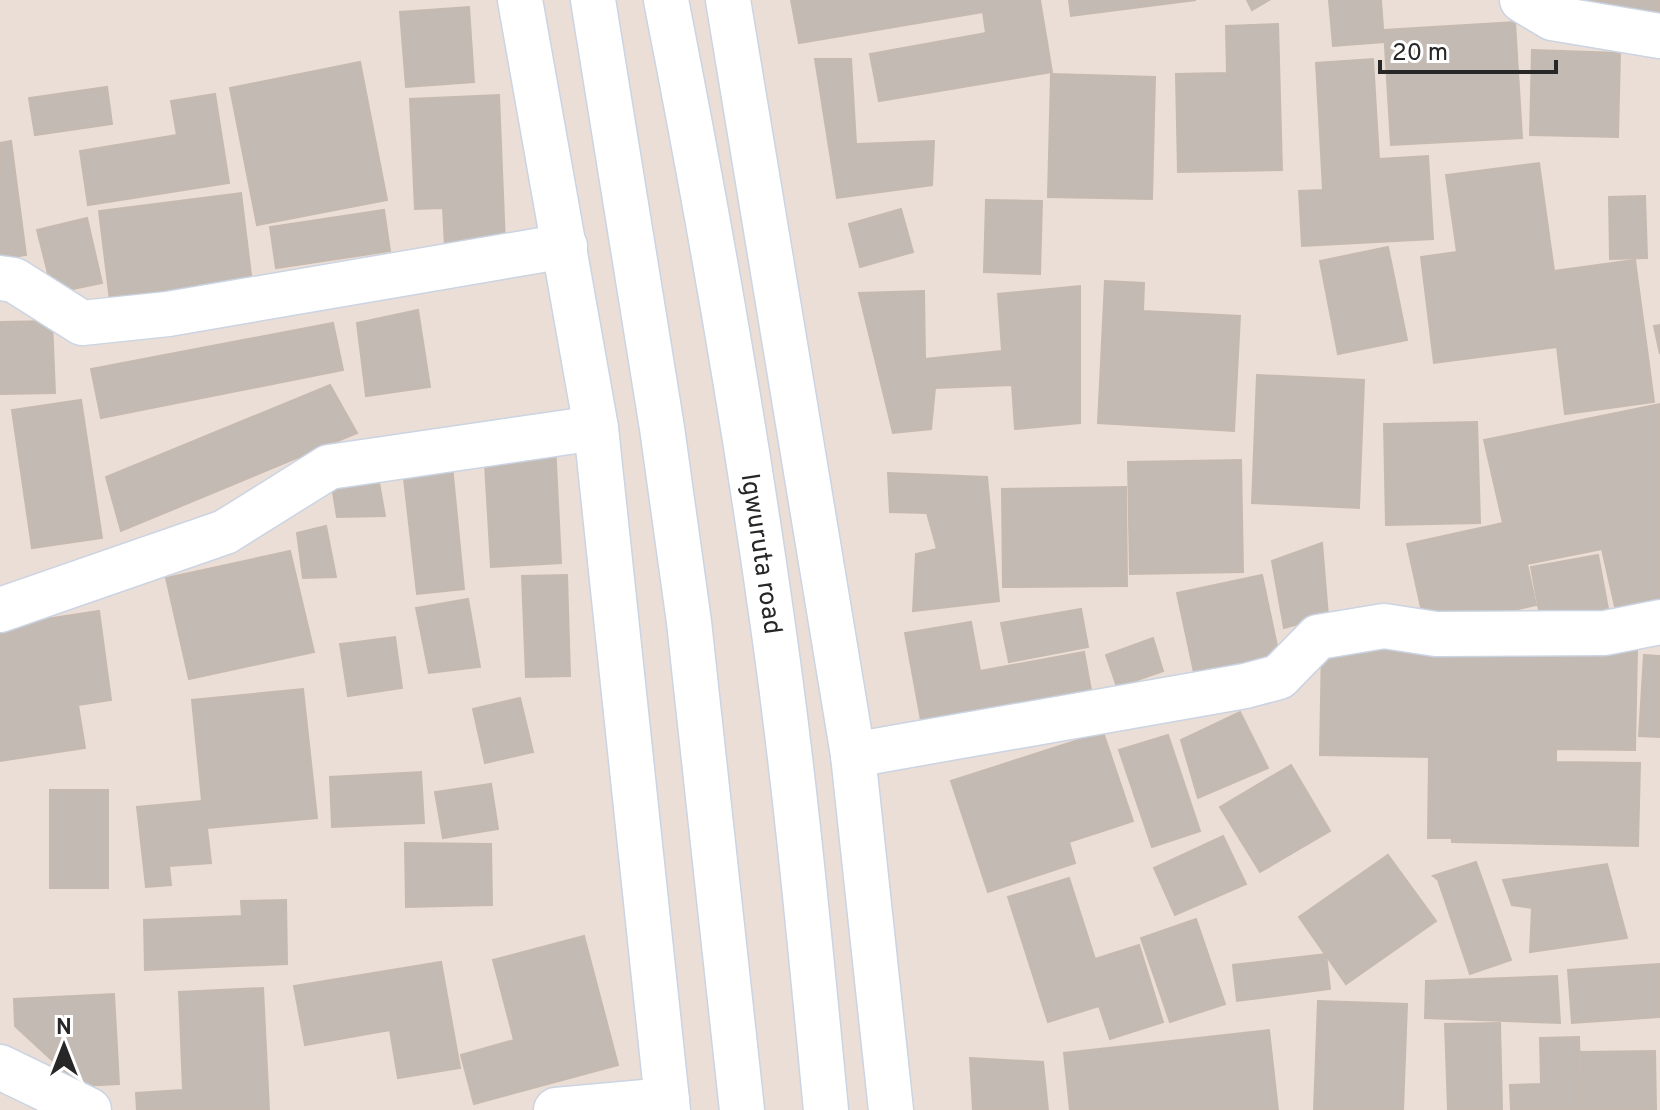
<svg xmlns="http://www.w3.org/2000/svg" width="1660" height="1110" font-family="Overpass,sans-serif">
  <style>
    .building { fill: #c2bab3; stroke: #c6bab0; stroke-width: 2 }
    .lines { fill: none; stroke-linecap: round; stroke-linejoin: round }
    .street-casing { stroke: #cbd4e2; stroke-width: 47 }
    .secondary-casing { stroke: #cbd4e2; stroke-width: 47 }
    .street { stroke: #fff; stroke-width: 44 }
    .secondary { stroke: #fff; stroke-width: 44 }
    .labels { text-anchor: middle; stroke-width: 7; stroke-linejoin: round; paint-order: stroke }
    .street-label { font-size: 26px; fill: #272727; stroke: #fff }
  </style>
  <rect width="100%" height="100%" fill="#ebded6"/>
  <g class="building">
    <path d="M 791,0 L 1040,0 L 1052,72 L 879,101 L 870,54 L 986,33 L 983,12 L 799,43 Z"/>
    <path d="M 1069,0 L 1196,0 L 1071,16 Z"/>
    <path d="M 1247,0 L 1269,0 L 1252,10 Z"/>
    <path d="M 1329,0 L 1381,0 L 1384,42 L 1333,46 Z"/>
    <path d="M 1561,0 L 1660,0 L 1660,20 Z"/>
    <path d="M 469,7 L 474,82 L 406,87 L 400,12 Z"/>
    <path d="M 1515,22 L 1522,138 L 1391,145 L 1384,30 Z"/>
    <path d="M 1278,24 L 1282,170 L 1178,172 L 1176,74 L 1227,73 L 1226,26 Z"/>
    <path d="M 1532,50 L 1620,53 L 1618,137 L 1530,135 Z"/>
    <path d="M 815,59 L 851,59 L 856,144 L 934,141 L 932,185 L 837,198 Z"/>
    <path d="M 1373,59 L 1379,159 L 1428,156 L 1433,239 L 1302,246 L 1299,191 L 1323,190 L 1316,63 Z"/>
    <path d="M 360,62 L 387,200 L 257,225 L 230,88 Z"/>
    <path d="M 1051,74 L 1155,77 L 1152,199 L 1048,197 Z"/>
    <path d="M 107,87 L 112,124 L 35,135 L 29,98 Z"/>
    <path d="M 215,94 L 229,183 L 88,205 L 80,151 L 177,135 L 171,101 Z"/>
    <path d="M 499,95 L 505,244 L 445,247 L 443,208 L 415,209 L 410,99 Z"/>
    <path d="M 11,141 L 26,255 L 0,259 L 0,143 Z"/>
    <path d="M 1539,163 L 1554,271 L 1635,260 L 1654,402 L 1565,414 L 1557,347 L 1434,363 L 1421,257 L 1457,252 L 1446,175 Z"/>
    <path d="M 241,193 L 252,283 L 110,301 L 99,211 Z"/>
    <path d="M 1645,196 L 1647,258 L 1610,259 L 1609,197 Z"/>
    <path d="M 986,200 L 1042,201 L 1040,274 L 984,272 Z"/>
    <path d="M 901,209 L 913,252 L 860,267 L 849,224 Z"/>
    <path d="M 384,210 L 390,251 L 276,268 L 270,227 Z"/>
    <path d="M 87,218 L 102,283 L 53,293 L 37,230 Z"/>
    <path d="M 1388,247 L 1407,340 L 1338,354 L 1320,261 Z"/>
    <path d="M 1105,281 L 1144,283 L 1143,311 L 1240,316 L 1234,431 L 1098,423 Z"/>
    <path d="M 1080,286 L 1080,423 L 1015,429 L 1012,385 L 935,388 L 931,429 L 893,433 L 859,293 L 924,291 L 925,359 L 1002,351 L 998,294 Z"/>
    <path d="M 418,310 L 430,387 L 366,396 L 357,323 Z"/>
    <path d="M 52,321 L 55,393 L 0,394 L 0,322 Z"/>
    <path d="M 333,323 L 343,370 L 101,418 L 91,369 Z"/>
    <path d="M 1660,325 L 1660,354 L 1654,326 Z"/>
    <path d="M 1257,375 L 1364,380 L 1359,508 L 1252,503 Z"/>
    <path d="M 330,385 L 357,433 L 121,531 L 106,477 Z"/>
    <path d="M 81,400 L 102,538 L 32,548 L 12,410 Z"/>
    <path d="M 1660,404 L 1660,602 L 1616,611 L 1602,549 L 1527,564 L 1536,605 L 1426,630 L 1407,544 L 1503,523 L 1484,440 Z"/>
    <path d="M 1477,422 L 1480,523 L 1386,525 L 1384,424 Z"/>
    <path d="M 555,443 L 561,563 L 491,567 L 484,447 Z"/>
    <path d="M 1241,460 L 1243,572 L 1130,574 L 1128,462 Z"/>
    <path d="M 452,465 L 464,589 L 417,594 L 403,470 Z"/>
    <path d="M 888,473 L 987,477 L 999,601 L 913,611 L 916,554 L 937,549 L 927,513 L 890,512 Z"/>
    <path d="M 378,477 L 385,516 L 337,517 L 331,480 Z"/>
    <path d="M 1126,487 L 1127,586 L 1003,587 L 1002,489 Z"/>
    <path d="M 326,526 L 336,577 L 303,578 L 297,533 Z"/>
    <path d="M 1322,543 L 1328,616 L 1284,628 L 1272,561 Z"/>
    <path d="M 290,551 L 314,652 L 189,679 L 166,578 Z"/>
    <path d="M 1598,555 L 1609,614 L 1542,627 L 1531,567 Z"/>
    <path d="M 567,575 L 570,676 L 526,677 L 522,576 Z"/>
    <path d="M 1262,575 L 1280,660 L 1195,677 L 1177,593 Z"/>
    <path d="M 468,599 L 480,667 L 429,673 L 416,608 Z"/>
    <path d="M 1081,609 L 1088,647 L 1009,662 L 1001,623 Z"/>
    <path d="M 99,611 L 111,700 L 78,705 L 85,748 L 0,761 L 0,626 Z"/>
    <path d="M 971,622 L 980,671 L 1084,652 L 1093,701 L 923,731 L 905,633 Z"/>
    <path d="M 395,637 L 402,688 L 348,696 L 340,644 Z"/>
    <path d="M 1153,638 L 1163,671 L 1117,687 L 1106,655 Z"/>
    <path d="M 1322,644 L 1637,650 L 1635,750 L 1556,749 L 1556,762 L 1640,763 L 1638,846 L 1452,842 L 1452,838 L 1428,838 L 1429,757 L 1320,755 Z"/>
    <path d="M 1644,655 L 1660,656 L 1660,737 L 1639,736 Z"/>
    <path d="M 303,689 L 317,818 L 207,828 L 211,863 L 169,866 L 171,885 L 146,887 L 137,807 L 202,801 L 192,700 Z"/>
    <path d="M 520,698 L 533,752 L 485,763 L 473,709 Z"/>
    <path d="M 1240,712 L 1268,768 L 1198,798 L 1181,740 Z"/>
    <path d="M 1103,732 L 1133,821 L 1069,842 L 1075,863 L 988,892 L 951,781 Z"/>
    <path d="M 1168,735 L 1200,831 L 1152,847 L 1119,750 Z"/>
    <path d="M 1291,765 L 1330,831 L 1260,872 L 1220,807 Z"/>
    <path d="M 421,772 L 424,823 L 332,827 L 330,777 Z"/>
    <path d="M 491,784 L 498,829 L 443,838 L 435,792 Z"/>
    <rect x="50" y="790" width="58" height="98"/>
    <path d="M 1223,836 L 1246,884 L 1175,915 L 1154,868 Z"/>
    <path d="M 405,843 L 491,844 L 492,905 L 406,907 Z"/>
    <path d="M 1388,855 L 1436,921 L 1346,984 L 1299,917 Z"/>
    <path d="M 1476,862 L 1511,960 L 1470,974 L 1438,880 L 1433,876 Z"/>
    <path d="M 1607,864 L 1627,938 L 1530,952 L 1532,908 L 1512,905 L 1503,880 Z"/>
    <path d="M 1069,878 L 1095,959 L 1139,945 L 1163,1022 L 1110,1039 L 1099,1006 L 1048,1022 L 1008,897 Z"/>
    <path d="M 286,900 L 287,964 L 145,970 L 144,920 L 242,916 L 241,901 Z"/>
    <path d="M 1196,919 L 1225,1004 L 1170,1022 L 1141,938 Z"/>
    <path d="M 584,936 L 618,1065 L 474,1104 L 461,1055 L 514,1040 L 493,960 Z"/>
    <path d="M 1326,954 L 1330,989 L 1237,1001 L 1233,965 Z"/>
    <path d="M 441,962 L 460,1068 L 398,1078 L 390,1030 L 305,1045 L 294,986 Z"/>
    <path d="M 1660,964 L 1660,1017 L 1572,1023 L 1568,970 Z"/>
    <path d="M 1557,976 L 1560,1023 L 1425,1018 L 1426,981 Z"/>
    <path d="M 263,988 L 269,1110 L 137,1110 L 136,1093 L 183,1090 L 179,992 Z"/>
    <path d="M 114,994 L 119,1084 L 80,1086 L 15,1026 L 14,999 Z"/>
    <path d="M 1318,1001 L 1407,1004 L 1403,1110 L 1314,1110 Z"/>
    <path d="M 1500,1023 L 1502,1110 L 1448,1110 L 1445,1024 Z"/>
    <path d="M 1269,1030 L 1278,1110 L 1070,1110 L 1064,1053 Z"/>
    <path d="M 1579,1037 L 1581,1110 L 1511,1110 L 1510,1085 L 1541,1084 L 1540,1038 Z"/>
    <path d="M 1655,1051 L 1656,1110 L 1582,1110 L 1581,1052 Z"/>
    <path d="M 970,1058 L 1043,1062 L 1048,1110 L 973,1110 Z"/>
  </g>
  <g class="lines">
    <g class="street-casing">
      <g id="street">
        <path d="M 1522,0 L 1552,18 L 1660,36"/>
        <path d="M 0,278 L 14,280 L 82,323 L 168,314 L 565,246"/>
        <path d="M 0,610 L 225,532 L 329,467 L 596,428"/>
        <path d="M 853,755 L 1245,686 L 1279,677 L 1318,637 L 1384,626 L 1436,634 L 1605,633 L 1660,622"/>
        <path d="M 0,1067 L 89,1110"/>
        <path d="M 556,1110 L 667,1100"/>
      </g>
    </g>
    <g class="secondary-casing">
      <g id="secondary">
        <path d="M 520,0 L 596,428 L 668,1110"/>
        <path d="M 593,0 L 662,428 L 689,622 L 742,1110"/>
        <path id="s1" d="M 666,0 C 706,203 742,407 771,612 C 795,778 810,944 826,1110"/>
        <path d="M 728,0 L 853,755 L 891,1110"/>
      </g>
    </g>
    <use href="#street" class="street"/>
    <use href="#secondary" class="secondary"/>
  </g>
  <g class="labels">
    <g class="street-label">
      <text dy="9" stroke="none"><textPath href="#s1" startOffset="562">Igwuruta road</textPath></text>
    </g>
  </g>
  <g transform="translate(64 1046)" stroke="#ffffff" stroke-width="6" paint-order="stroke">
  <path d="M0-6L14 30L0 20L-14 30Z" fill="#272727"/>
  <text y="-12" font-size="22" font-weight="bold" text-anchor="middle" fill="#272727">N</text>
  </g>
  <path d="M1380 60v12h176v-12" fill="none" stroke="#272727" stroke-width="4"/>
  <text x="1392" y="60" font-size="24" fill="#272727" stroke="#ffffff" stroke-width="6" paint-order="stroke">20 m</text>
</svg>
